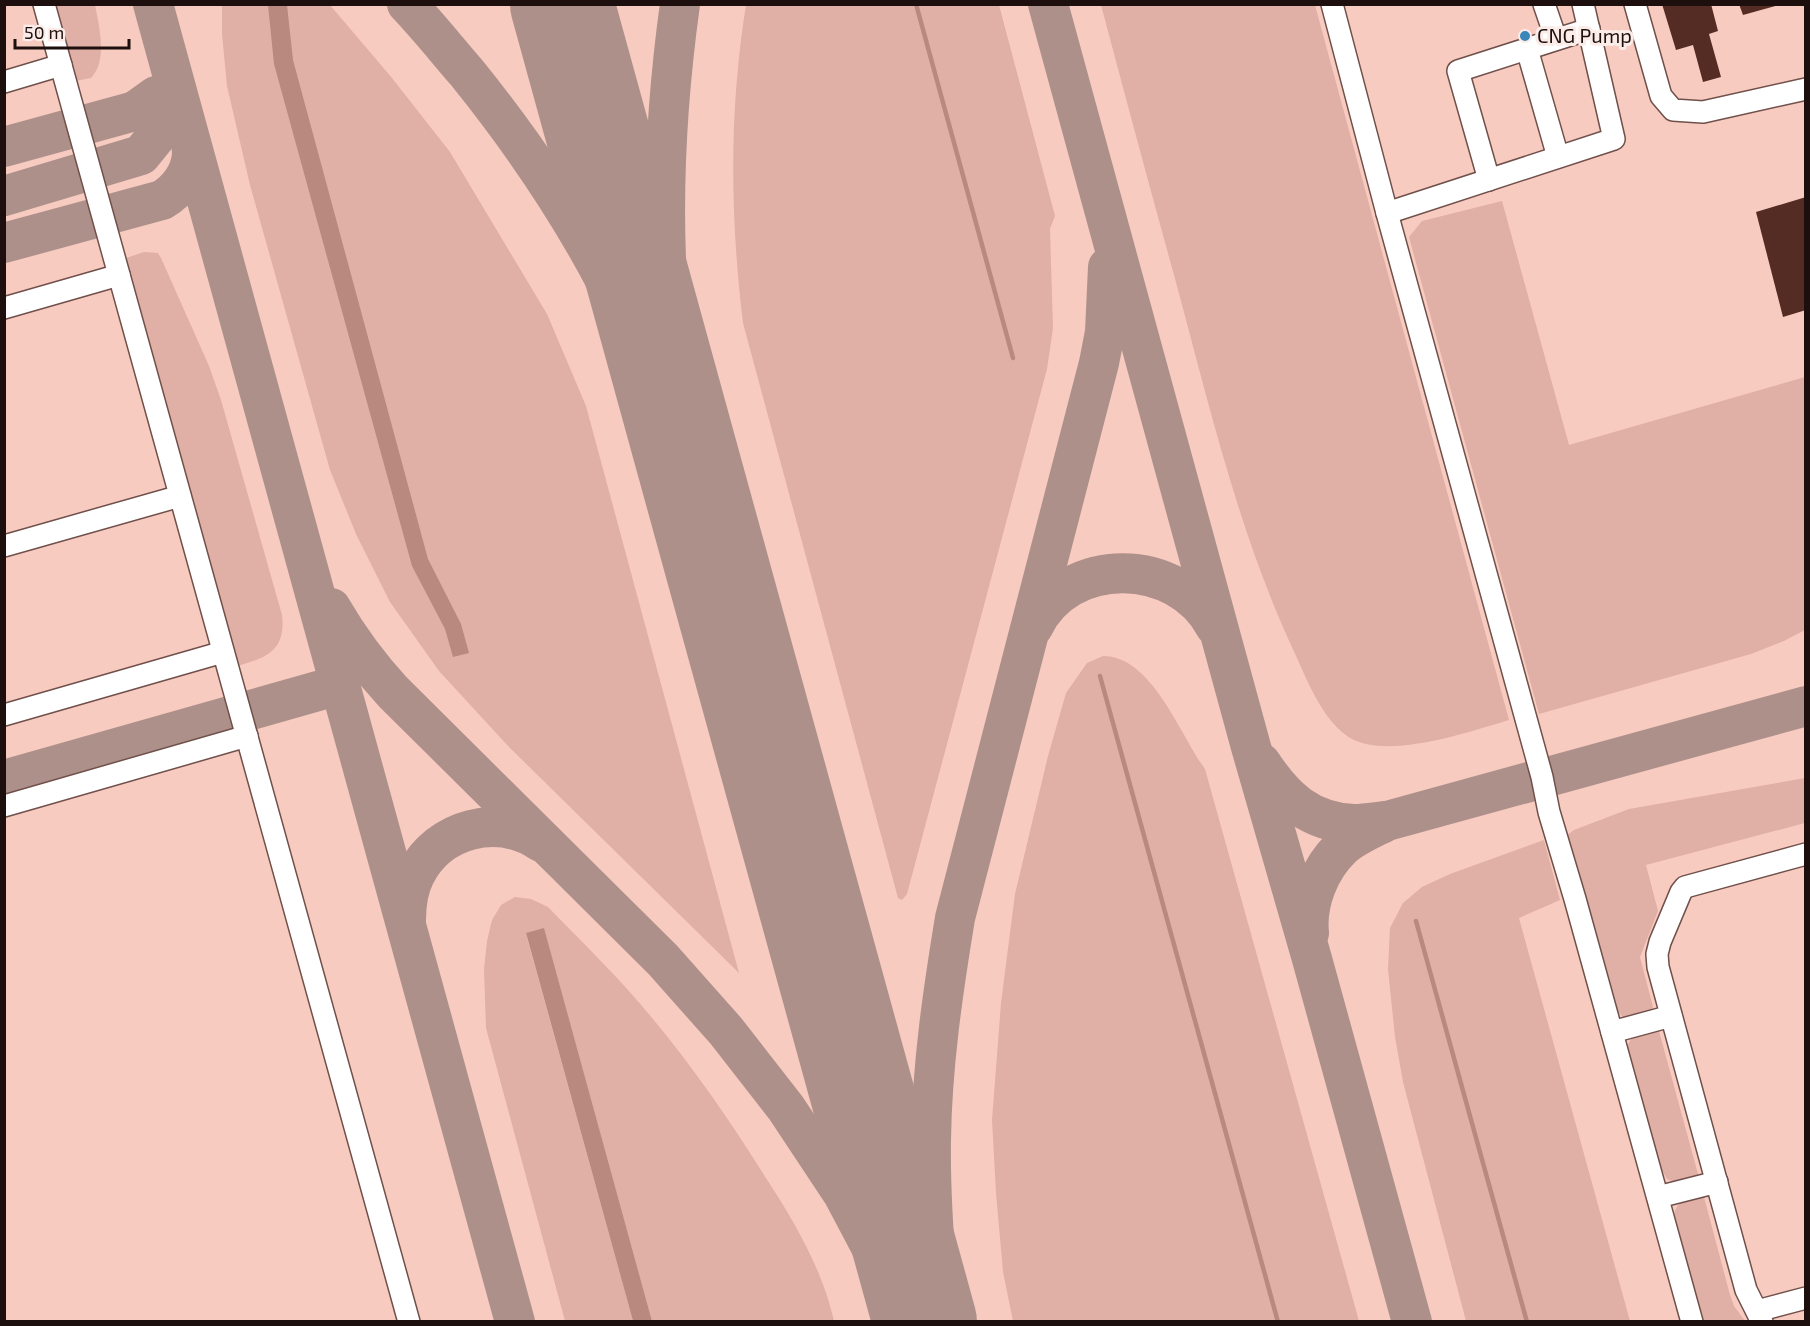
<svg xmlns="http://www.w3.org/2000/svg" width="1810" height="1326" font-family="'Exo 2',sans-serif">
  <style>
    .built { fill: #f8cbc1 }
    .green { fill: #e0afa5 }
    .water { fill: #b9887e }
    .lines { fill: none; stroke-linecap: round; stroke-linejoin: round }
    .stream { stroke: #b9887e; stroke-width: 4.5 }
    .taxiway { stroke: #ae908a; stroke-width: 40 }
    .runway { stroke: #ae908a; stroke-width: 104 }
    .building { fill: #552c24 }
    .minor-casing { stroke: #70504a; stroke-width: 24 }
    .minor { stroke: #fff; stroke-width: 21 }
    .poi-dot { fill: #3b86b9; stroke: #fcece8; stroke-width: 2 }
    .labels { text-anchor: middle; stroke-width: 6; stroke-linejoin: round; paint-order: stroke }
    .poi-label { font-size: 20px; fill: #1c0f0d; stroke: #fcece8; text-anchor: start }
  </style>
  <rect width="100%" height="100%" fill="#ffd9d1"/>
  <path class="built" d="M 5,5 L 1805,5 L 1805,1321 L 5,1322 Z"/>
  <g class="green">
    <path d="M 49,5 L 95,5 C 99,26 108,61 91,78 L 70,82 Z"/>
    <path d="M 222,5 L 330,5 L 392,78 L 450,152 L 547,314 L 586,406 L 739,973 L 509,747 L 439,671 L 390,602 L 356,534 L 330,470 L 250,185 L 227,86 L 222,34 Z"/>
    <path d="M 746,5 L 999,5 L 1055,216 L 1050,229 L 1053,328 L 1047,369 L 907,894 L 902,900 L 898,898 L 743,323 C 730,217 729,110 746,5 Z"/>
    <path d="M 1101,5 L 1315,5 L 1509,720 C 1469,732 1390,759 1352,739 C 1325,724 1309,685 1297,658 C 1239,536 1209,404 1174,275 C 1149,185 1125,95 1101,5 Z"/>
    <path d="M 1502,201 L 1569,445 L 1805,377 L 1805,630 L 1784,641 L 1751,654 L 1539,714 L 1409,237 L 1422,221 Z"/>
    <path d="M 144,252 L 158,253 L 161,258 L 209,366 L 221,400 L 282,615 C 286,650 267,658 237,666 L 120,260 Z"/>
    <path d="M 1103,656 C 1152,656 1180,735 1205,769 L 1359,1321 L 1013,1321 L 1003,1272 L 996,1193 L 992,1120 L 1001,1003 L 1015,894 L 1048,756 L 1066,693 L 1087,663 Z"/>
    <path d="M 1805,778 L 1805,823 L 1646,865 L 1658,911 L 1640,957 L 1653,1007 L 1652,1011 L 1624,1018 L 1615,1009 L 1566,836 L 1574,830 L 1629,809 Z"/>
    <path d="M 1544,840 L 1560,900 L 1519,918 L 1630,1321 L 1466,1321 L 1403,1082 L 1395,1037 L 1388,969 L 1390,928 L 1403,903 L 1422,887 L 1450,874 Z"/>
    <path d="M 515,897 L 531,899 L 548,907 C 577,937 608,967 636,999 C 683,1053 726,1114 764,1175 C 794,1221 822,1268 834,1321 L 652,1321 L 544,929 L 526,934 L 633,1321 L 565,1321 L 486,1028 L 484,969 L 487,941 L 492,920 L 501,905 Z"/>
    <path d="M 1656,1028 L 1659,1031 L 1698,1174 L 1697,1179 L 1679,1184 L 1667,1179 L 1661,1169 L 1627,1049 C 1629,1034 1644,1032 1656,1028 Z"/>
    <path d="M 1702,1195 L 1704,1197 L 1730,1295 L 1734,1306 L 1745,1321 L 1703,1321 L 1674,1217 C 1675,1200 1688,1199 1702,1195 Z"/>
  </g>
  <g class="water">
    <path d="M 268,5 L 287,5 L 293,60 L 428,559 L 461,624 L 469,653 L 453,657 L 445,629 L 412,566 L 274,64 Z"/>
    <path d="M 544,928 L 652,1321 L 633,1321 L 526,933 Z"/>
  </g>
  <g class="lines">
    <g class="stream">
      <path d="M 916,4 L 1013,358"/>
      <path d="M 1100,676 L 1278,1322"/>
      <path d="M 1416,921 L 1527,1322"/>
    </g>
    <g class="taxiway">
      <path d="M 153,4 L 515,1322"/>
      <path d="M 407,4 C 428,26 447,50 467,73 C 529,150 584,232 626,322 C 655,382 677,445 700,508"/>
      <path d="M 680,4 C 661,141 658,280 683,416"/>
      <path d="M 1048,4 L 1251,747 L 1312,959 L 1412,1322"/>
      <path d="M 4,147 L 135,111 L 156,96"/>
      <path d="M 4,196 L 141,155 L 171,118 L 178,98"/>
      <path d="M 4,243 L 162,200 C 196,180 207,132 163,115 C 154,111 145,111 135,111"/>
      <path d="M 331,608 C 349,639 369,666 393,692 L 663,960 L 726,1031 L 786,1108 L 843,1194 L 888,1279 L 908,1322"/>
      <path d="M 1033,627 C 1068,554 1178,557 1215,626"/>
      <path d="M 1261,763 C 1284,798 1309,822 1354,824 C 1364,824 1376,822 1386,821"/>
      <path d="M 4,780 L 339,685"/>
      <path d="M 406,920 C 406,904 408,889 415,875 C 439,828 497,813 541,842"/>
      <path d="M 1309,933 C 1306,903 1319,869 1342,847 C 1354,836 1371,829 1387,821 L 1806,706"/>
      <path d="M 941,1322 C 935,1261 930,1201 931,1140 C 932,1065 943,991 955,918 L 1099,363 L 1105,332 L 1108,267"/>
    </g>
    <path class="runway" d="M 562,4 L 925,1322"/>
  </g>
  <g class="building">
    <path d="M 1662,4 L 1711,4 L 1718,31 L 1709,34 L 1721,77 L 1703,82 L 1693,45 L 1676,50 Z"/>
    <path d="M 1739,4 L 1779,4 L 1779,5 L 1743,15 Z"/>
    <path d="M 1806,197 L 1806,310 L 1783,317 L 1756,212 Z"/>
  </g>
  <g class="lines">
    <g class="minor-casing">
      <g id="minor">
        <path d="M 44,4 L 409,1322"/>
        <path d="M 1332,4 L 1387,213 L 1542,777 L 1549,812 L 1575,899 L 1692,1322"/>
        <path d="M 1544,4 L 1556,39"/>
        <path d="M 1635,4 L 1661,96 L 1673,110 L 1703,112 L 1806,89"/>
        <path d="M 1527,49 L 1558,157"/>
        <path d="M 4,82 L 61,65"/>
        <path d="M 1489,180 L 1458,71 L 1589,29"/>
        <path d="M 1387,213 L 1614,139 L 1583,4"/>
        <path d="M 4,308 L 119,275"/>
        <path d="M 4,546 L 180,496"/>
        <path d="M 4,715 L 223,652"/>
        <path d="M 4,806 L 247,736"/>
        <path d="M 1612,1032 L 1671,1016"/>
        <path d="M 1658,1197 L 1717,1182"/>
        <path d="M 1757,1311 L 1806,1298"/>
        <path d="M 1762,1322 L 1746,1290 L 1658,967 L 1657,954 L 1660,942 L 1681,892 L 1685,887 L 1806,854"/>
      </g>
    </g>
    <use href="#minor" class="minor"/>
  </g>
  <circle class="poi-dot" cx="1525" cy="36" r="6"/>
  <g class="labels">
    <g class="poi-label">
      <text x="1537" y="43">CNG Pump</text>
    </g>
  </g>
  <rect width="1810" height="1326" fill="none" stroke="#1c0f0d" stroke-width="12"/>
  <path d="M15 39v9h114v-9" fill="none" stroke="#1c0f0d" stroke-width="3"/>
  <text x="24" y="39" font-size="18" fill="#1c0f0d" stroke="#fcece8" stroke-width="4.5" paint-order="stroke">50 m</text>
</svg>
